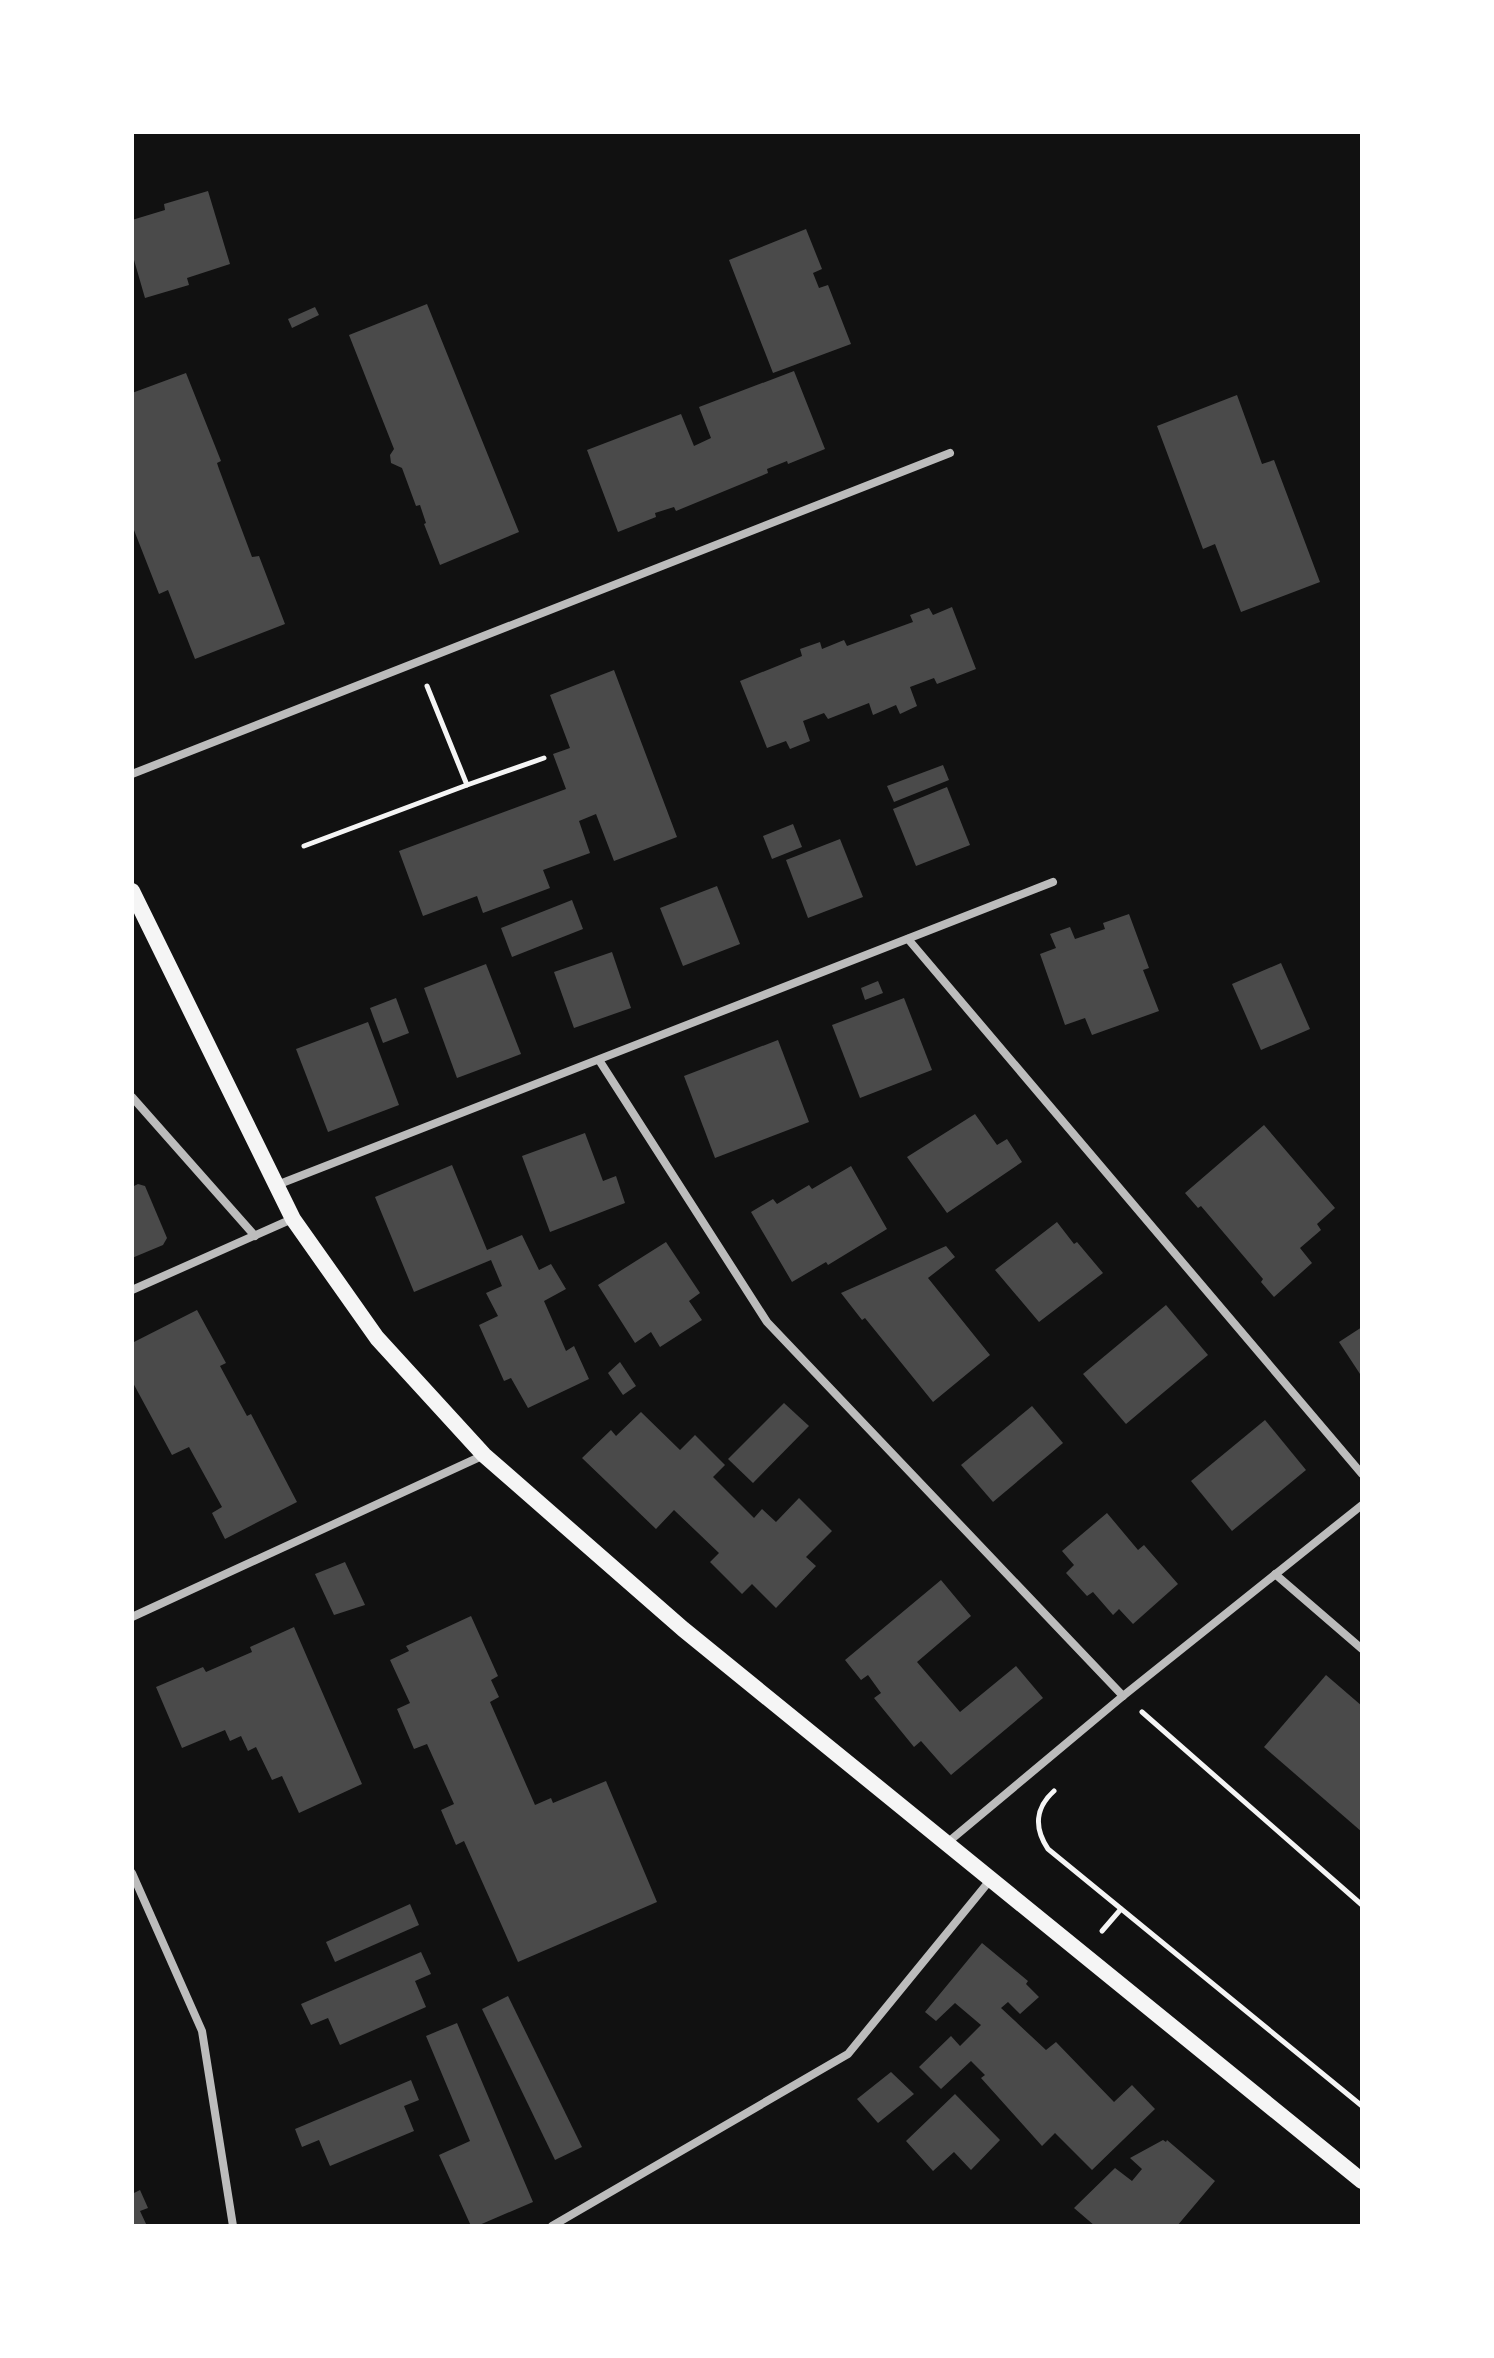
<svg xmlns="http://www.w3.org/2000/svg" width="1494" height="2358" font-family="Quicksand,sans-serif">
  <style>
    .building { fill: #4a4a4a }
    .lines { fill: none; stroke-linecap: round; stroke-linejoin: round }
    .path { stroke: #f5f5f5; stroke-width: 5 }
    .minor { stroke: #bcbcbc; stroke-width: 8 }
    .secondary { stroke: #f5f5f5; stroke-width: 16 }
  </style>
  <rect width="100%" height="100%" fill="#111"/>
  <g class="building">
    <path d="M 208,191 L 230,264 L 187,278 L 189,285 L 145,298 L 132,253 L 132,220 L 165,210 L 164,204 Z"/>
    <path d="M 806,229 L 822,269 L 813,273 L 819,288 L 828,285 L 851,344 L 773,373 L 729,260 Z"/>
    <path d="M 427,304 L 519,532 L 440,565 L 424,524 L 426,523 L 420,505 L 416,506 L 402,468 L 391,463 L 390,455 L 394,449 L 349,335 Z"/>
    <path d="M 315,307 L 319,315 L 292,328 L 288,319 Z"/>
    <path d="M 794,371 L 825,449 L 788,464 L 787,461 L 767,469 L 768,473 L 676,511 L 674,507 L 655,513 L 656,517 L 618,532 L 587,450 L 681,414 L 694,446 L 711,438 L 699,407 Z"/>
    <path d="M 186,373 L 221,461 L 217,463 L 219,469 L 252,557 L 259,556 L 285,624 L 195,659 L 168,590 L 159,594 L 132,525 L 132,393 Z"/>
    <path d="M 1237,395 L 1262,464 L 1274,460 L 1320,582 L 1241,612 L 1215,544 L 1203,549 L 1157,426 Z"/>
    <path d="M 952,607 L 976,669 L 937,684 L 934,678 L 910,687 L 917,706 L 900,714 L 896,705 L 873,715 L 869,703 L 828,719 L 824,713 L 803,721 L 810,741 L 790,749 L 786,741 L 767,748 L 740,681 L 802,656 L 800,649 L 820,642 L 822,649 L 844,640 L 847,646 L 913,622 L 910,615 L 929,608 L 933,615 Z"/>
    <path d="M 614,670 L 677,837 L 614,861 L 596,814 L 579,821 L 590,853 L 543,870 L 550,888 L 483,913 L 477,896 L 423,916 L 399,851 L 566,789 L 553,754 L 570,748 L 550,695 Z"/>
    <path d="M 943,765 L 949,780 L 894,802 L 887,786 Z"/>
    <path d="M 947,787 L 970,845 L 916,866 L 893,809 Z"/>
    <path d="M 793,824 L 802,847 L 772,859 L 763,836 Z"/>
    <path d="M 840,839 L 863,897 L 808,918 L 786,860 Z"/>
    <path d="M 717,886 L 740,944 L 683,966 L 660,908 Z"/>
    <path d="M 572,900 L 583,929 L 512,957 L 501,928 Z"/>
    <path d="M 1129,914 L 1149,968 L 1143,970 L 1159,1011 L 1092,1035 L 1085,1018 L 1065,1025 L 1040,954 L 1056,948 L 1050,934 L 1070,927 L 1075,939 L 1105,929 L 1103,923 Z"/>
    <path d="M 612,952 L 631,1008 L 574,1028 L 554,972 Z"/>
    <path d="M 1281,963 L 1310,1029 L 1261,1050 L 1232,984 Z"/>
    <path d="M 486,964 L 521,1054 L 457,1078 L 424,988 Z"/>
    <path d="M 878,981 L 883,993 L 865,1000 L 861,988 Z"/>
    <path d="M 396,998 L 409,1033 L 383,1043 L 370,1008 Z"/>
    <path d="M 904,998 L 932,1070 L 860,1098 L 832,1025 Z"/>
    <path d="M 368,1022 L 399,1105 L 328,1132 L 296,1049 Z"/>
    <path d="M 778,1040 L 809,1122 L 715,1158 L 684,1076 Z"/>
    <path d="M 975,1114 L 997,1145 L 1007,1139 L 1022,1162 L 947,1213 L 907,1157 Z"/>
    <path d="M 1264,1125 L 1335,1208 L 1317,1224 L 1321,1230 L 1300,1248 L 1312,1263 L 1274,1297 L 1261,1282 L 1263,1279 L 1201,1206 L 1198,1208 L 1185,1193 Z"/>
    <path d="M 585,1133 L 603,1181 L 616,1176 L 625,1203 L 550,1232 L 522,1156 Z"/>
    <path d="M 452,1165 L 487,1250 L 522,1235 L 539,1270 L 551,1264 L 566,1289 L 544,1301 L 566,1351 L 574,1346 L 589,1379 L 528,1408 L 511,1378 L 504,1381 L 479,1325 L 498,1316 L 486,1293 L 502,1286 L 491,1260 L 414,1292 L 375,1197 Z"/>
    <path d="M 851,1166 L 887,1229 L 828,1265 L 826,1262 L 792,1282 L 751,1212 L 773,1199 L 777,1204 L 809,1185 L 812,1189 Z"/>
    <path d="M 138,1184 L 145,1186 L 167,1238 L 163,1245 L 132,1258 L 132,1187 Z"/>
    <path d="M 1057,1222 L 1074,1244 L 1077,1242 L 1103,1273 L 1039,1322 L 995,1270 Z"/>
    <path d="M 666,1242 L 700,1293 L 689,1301 L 702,1320 L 660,1347 L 651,1332 L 635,1343 L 598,1285 Z"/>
    <path d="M 946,1246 L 955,1257 L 928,1278 L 990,1355 L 933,1402 L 865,1318 L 862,1320 L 841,1293 Z"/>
    <path d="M 1166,1305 L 1208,1355 L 1126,1424 L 1083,1374 Z"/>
    <path d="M 197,1310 L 226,1363 L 220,1366 L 247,1416 L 251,1414 L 297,1502 L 225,1539 L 212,1513 L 222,1507 L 189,1447 L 172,1455 L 132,1381 L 132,1343 Z"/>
    <path d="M 1362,1327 L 1362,1377 L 1339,1342 Z"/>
    <path d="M 620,1362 L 636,1386 L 623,1395 L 608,1373 Z"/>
    <path d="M 784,1403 L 809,1426 L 753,1483 L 728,1459 Z"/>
    <path d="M 1032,1406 L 1063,1443 L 993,1502 L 961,1465 Z"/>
    <path d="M 641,1412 L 680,1450 L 695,1435 L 725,1465 L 713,1477 L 754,1518 L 762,1509 L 776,1522 L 799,1498 L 832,1531 L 806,1557 L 816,1566 L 776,1608 L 752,1584 L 742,1594 L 710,1562 L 719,1553 L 674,1510 L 656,1529 L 582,1458 L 611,1430 L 616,1436 Z"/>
    <path d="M 1265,1420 L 1306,1470 L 1232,1531 L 1191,1481 Z"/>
    <path d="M 1107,1513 L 1138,1550 L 1144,1545 L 1178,1584 L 1133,1624 L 1119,1609 L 1113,1615 L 1093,1592 L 1087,1596 L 1066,1573 L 1074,1565 L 1062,1551 Z"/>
    <path d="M 345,1562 L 365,1605 L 334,1615 L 315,1574 Z"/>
    <path d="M 941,1580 L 971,1616 L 917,1662 L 960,1712 L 1016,1666 L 1043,1698 L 951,1775 L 921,1741 L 914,1747 L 874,1698 L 881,1693 L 868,1675 L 861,1680 L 845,1660 Z"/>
    <path d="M 471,1616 L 498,1676 L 491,1680 L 499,1697 L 490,1702 L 535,1805 L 551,1798 L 553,1803 L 606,1781 L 657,1902 L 518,1962 L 464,1841 L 456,1845 L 441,1810 L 454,1804 L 427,1744 L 414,1749 L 397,1709 L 410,1703 L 390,1660 L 409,1651 L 406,1646 Z"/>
    <path d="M 294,1627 L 362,1784 L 299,1813 L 282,1776 L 272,1780 L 256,1747 L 248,1751 L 241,1736 L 230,1741 L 225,1730 L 182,1748 L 156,1687 L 203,1667 L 206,1672 L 252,1652 L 250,1647 Z"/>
    <path d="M 1326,1675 L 1362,1706 L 1362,1832 L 1264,1747 Z"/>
    <path d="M 410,1904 L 419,1925 L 335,1962 L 326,1942 Z"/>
    <path d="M 982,1943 L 1028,1981 L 1026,1984 L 1039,1997 L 1020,2014 L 1008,2002 L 1001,2008 L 1046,2050 L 1056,2042 L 1114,2102 L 1132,2085 L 1155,2109 L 1092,2170 L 1055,2133 L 1042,2146 L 981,2078 L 985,2075 L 971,2061 L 941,2089 L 919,2067 L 951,2036 L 960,2046 L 981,2025 L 955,2003 L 936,2021 L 925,2012 Z"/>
    <path d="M 421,1952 L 431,1974 L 415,1981 L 426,2007 L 340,2045 L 328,2018 L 311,2025 L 301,2004 Z"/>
    <path d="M 508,1996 L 582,2147 L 555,2160 L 482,2009 Z"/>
    <path d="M 457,2023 L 533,2202 L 477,2226 L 471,2226 L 439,2155 L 470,2141 L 426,2036 Z"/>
    <path d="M 891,2072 L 914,2094 L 878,2123 L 857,2099 Z"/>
    <path d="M 411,2080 L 419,2100 L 404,2106 L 414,2131 L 330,2166 L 319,2140 L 302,2147 L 295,2129 Z"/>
    <path d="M 955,2094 L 1000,2140 L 971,2170 L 954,2152 L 933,2171 L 906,2141 Z"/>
    <path d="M 1163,2140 L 1166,2142 L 1167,2140 L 1215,2181 L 1177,2226 L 1095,2226 L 1074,2208 L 1115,2168 L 1132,2181 L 1142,2169 L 1130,2158 Z"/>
    <path d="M 140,2190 L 148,2208 L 140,2211 L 147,2226 L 132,2226 L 132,2194 Z"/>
  </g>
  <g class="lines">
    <g class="path">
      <path d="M 467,785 L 544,758"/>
      <path d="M 304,846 L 467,785 L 427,686"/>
      <path d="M 1142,1712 L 1362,1905"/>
      <path d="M 1054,1791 C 1035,1808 1034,1828 1048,1849 L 1362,2106"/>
      <path d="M 1102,1931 L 1121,1909"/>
    </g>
    <g class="minor">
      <path d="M 132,774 L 950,453"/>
      <path d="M 908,939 L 1362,1474"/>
      <path d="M 599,1060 L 767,1322 L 1123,1696"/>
      <path d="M 132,1097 L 255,1236"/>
      <path d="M 277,1185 L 1053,882"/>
      <path d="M 132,1290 L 292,1219"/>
      <path d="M 1275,1574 L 1362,1649"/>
      <path d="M 132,1617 L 484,1455"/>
      <path d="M 947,1843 L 1123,1696 L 1362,1505"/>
      <path d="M 132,1873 L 202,2031 L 233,2226"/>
      <path d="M 552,2226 L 848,2054 L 991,1879"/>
    </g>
    <path class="secondary" d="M 132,891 L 293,1219 L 377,1338 L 484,1455 L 683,1629 L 1362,2181"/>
  </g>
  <rect width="1494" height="2358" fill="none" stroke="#ffffff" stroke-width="268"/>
</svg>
